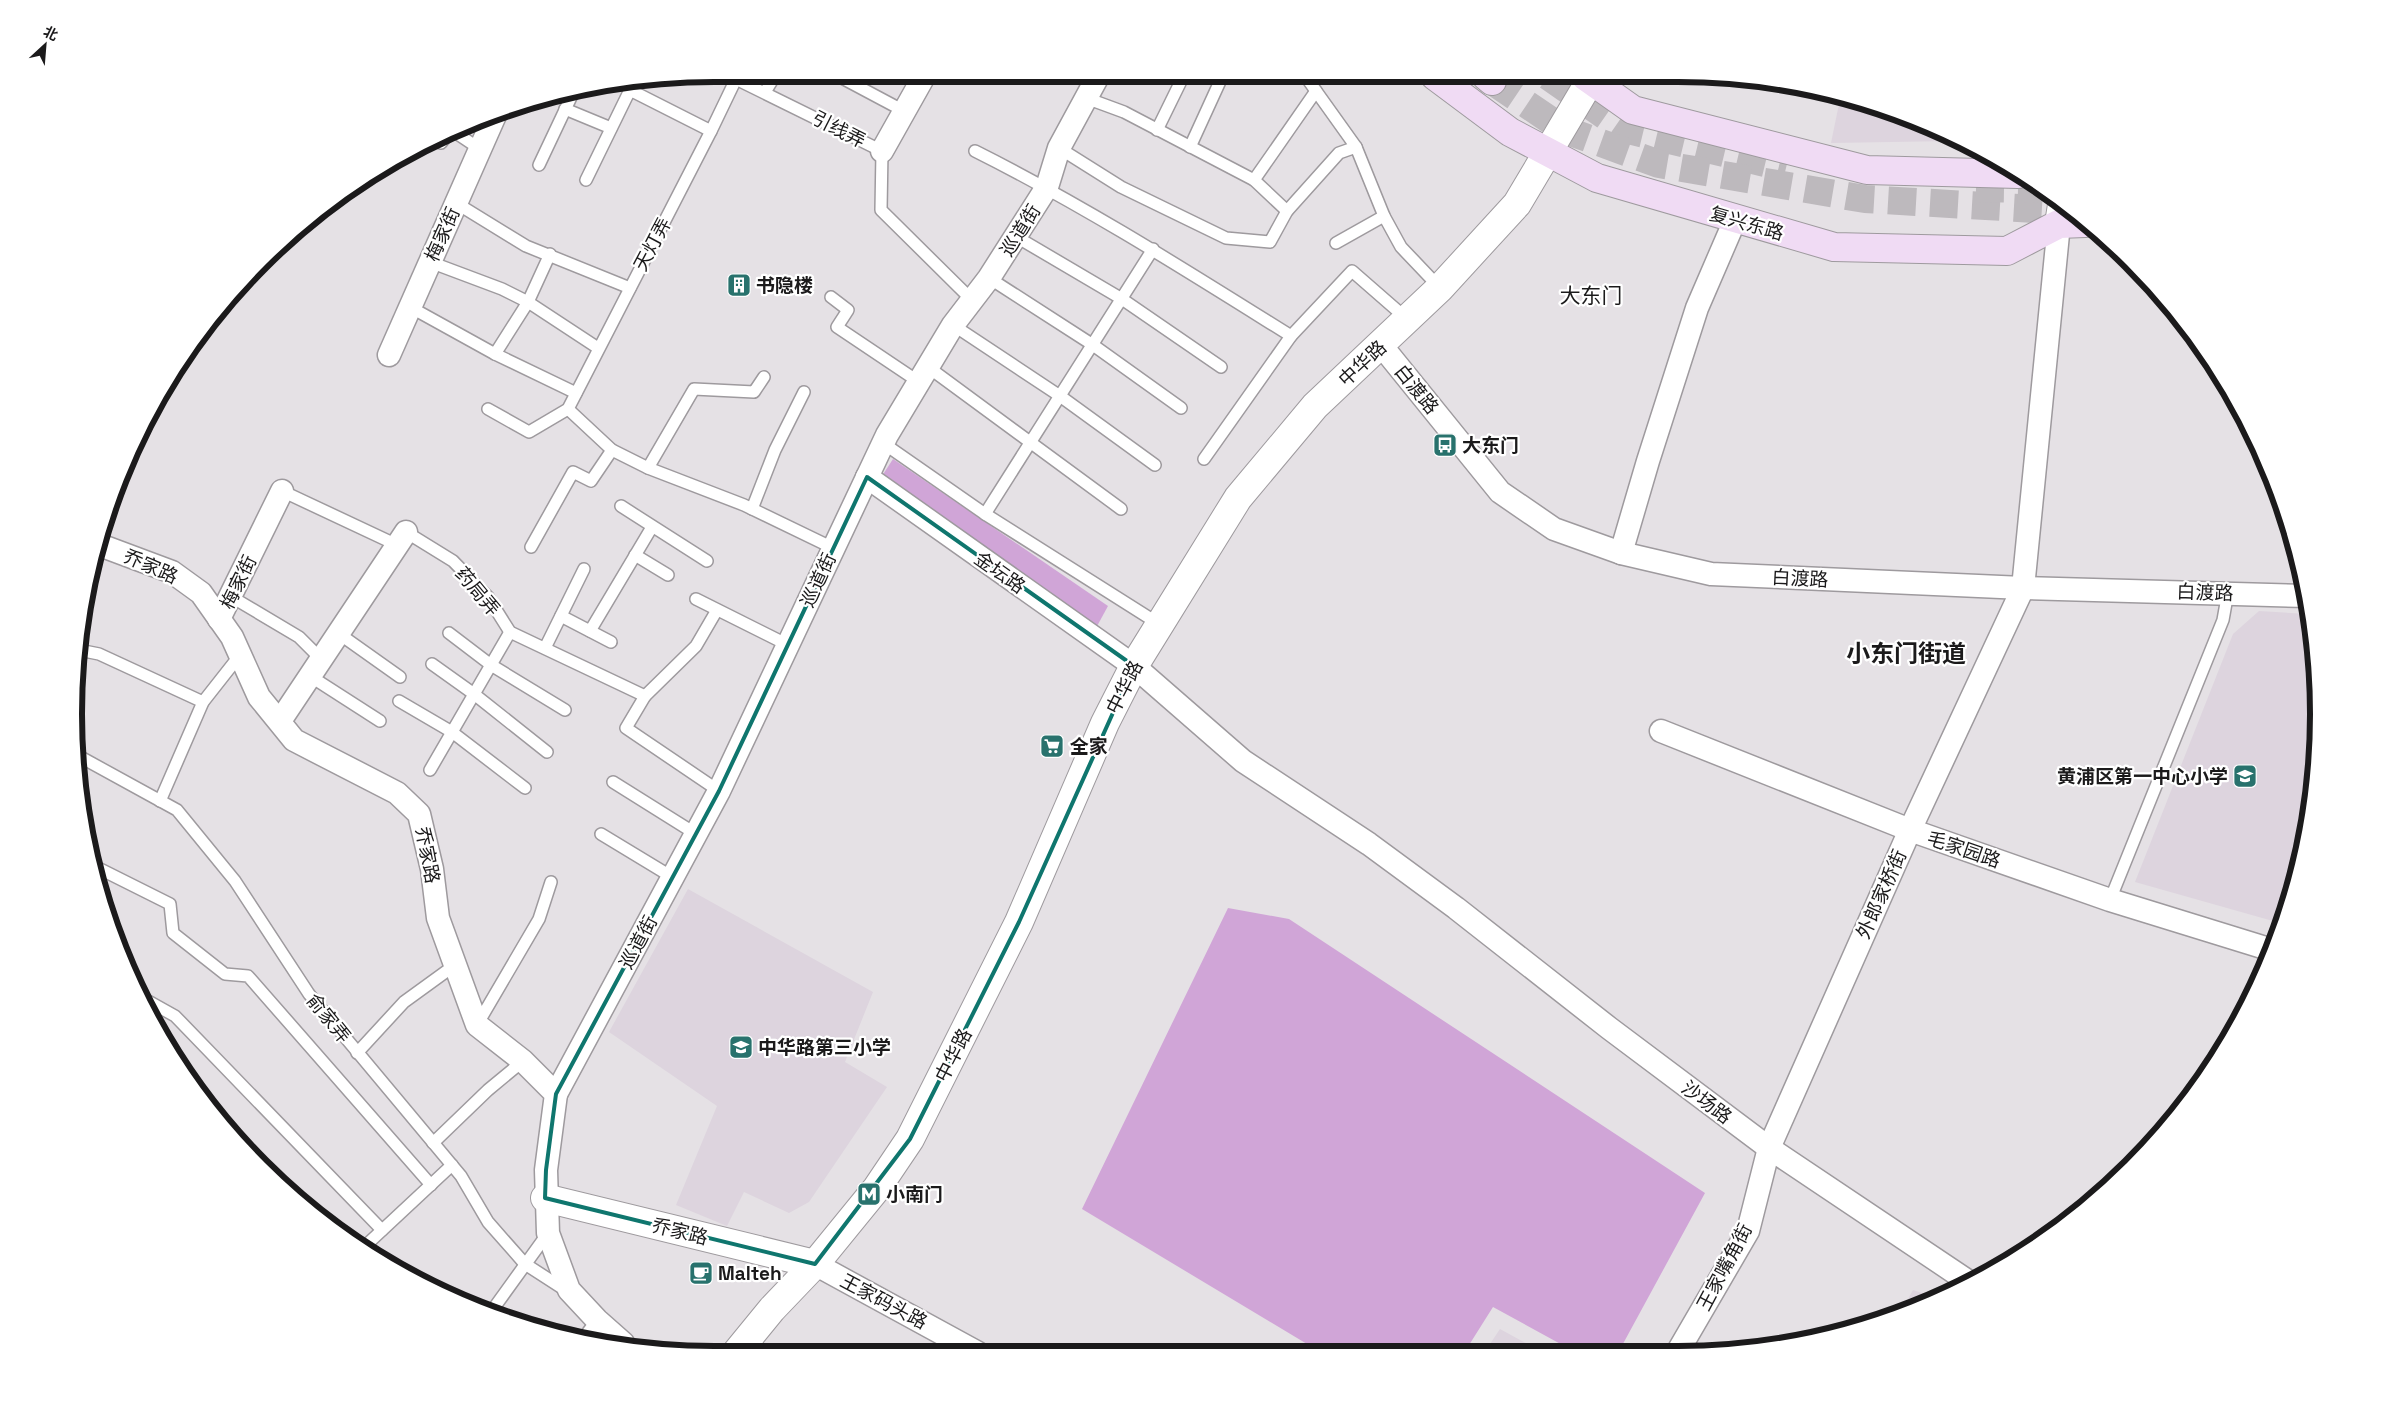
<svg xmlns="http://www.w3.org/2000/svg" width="2392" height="1428" font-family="'Space Grotesk','Noto Sans SC',sans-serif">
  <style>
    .built { fill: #ddd4de }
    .green { fill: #d0a5d7 }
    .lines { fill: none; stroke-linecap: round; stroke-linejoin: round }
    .secondary-tunnel { stroke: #bdb9bd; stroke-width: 28; stroke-dasharray: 28 14; stroke-linecap: butt }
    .service-casing { stroke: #9e9a9e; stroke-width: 14 }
    .minor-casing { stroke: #9e9a9e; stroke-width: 25 }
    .tertiary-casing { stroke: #9e9a9e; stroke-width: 30 }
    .secondary-casing { stroke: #9e9a9e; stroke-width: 30 }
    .service { stroke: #fff; stroke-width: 11 }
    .minor { stroke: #fff; stroke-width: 22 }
    .tertiary { stroke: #fff; stroke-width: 28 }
    .secondary { stroke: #f0dbf4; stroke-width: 28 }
    .marked { fill: none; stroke: #0f766e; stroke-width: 4; stroke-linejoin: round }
    .labels { text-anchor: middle; stroke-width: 4.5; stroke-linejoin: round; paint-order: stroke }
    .street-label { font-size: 19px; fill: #1b1a1b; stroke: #fff }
    .poi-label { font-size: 19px; font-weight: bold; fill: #1b1a1b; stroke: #fff; text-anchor: start }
    .quarter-label { font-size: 21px; fill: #1b1a1b; stroke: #fff }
    .district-label { font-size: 24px; font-weight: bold; fill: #1b1a1b; stroke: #fff }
    .rim { fill: none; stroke: #1b1a1b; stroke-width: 6 }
  </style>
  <rect width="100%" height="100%" fill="#e5e1e5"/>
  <g class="built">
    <path d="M 1840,99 L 1884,108 L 1952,141 L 1831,143 Z"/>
    <path d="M 2259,611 L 2308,614 L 2318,714 L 2306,839 L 2280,923 L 2135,882 L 2233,634 Z"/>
    <path d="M 688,889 L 873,992 L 845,1062 L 887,1087 L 809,1202 L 789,1213 L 744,1192 L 727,1226 L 676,1205 L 717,1106 L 609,1032 Z"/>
    <path d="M 1913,1290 L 1934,1297 L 1900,1313 Z"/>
    <path d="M 1500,1329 L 1544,1353 L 1484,1353 Z"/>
  </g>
  <g class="green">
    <path d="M 893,459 L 1108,606 L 1096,628 L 882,476 Z"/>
    <path d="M 1228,908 L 1289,919 L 1705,1193 L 1618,1353 L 1577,1353 L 1493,1307 L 1464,1353 L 1322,1353 L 1082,1209 Z"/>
  </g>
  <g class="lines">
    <g class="secondary-tunnel">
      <path d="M 1548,76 L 1624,129 L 1786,168"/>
      <path d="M 1492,81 L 1565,130 L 1659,164 L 1865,199 L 2070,211"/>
      <path d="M 1976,188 L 2042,189"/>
    </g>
    <g class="service-casing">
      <g id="service">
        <path d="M 1306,77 L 1356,147 L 1384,216 L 1401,247 L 1440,288"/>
        <path d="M 842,78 L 904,111"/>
        <path d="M 736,79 L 882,151 L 881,210 L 972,300"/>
        <path d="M 765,92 L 773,79"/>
        <path d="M 1086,98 L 1124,112 L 1254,180 L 1287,211"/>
        <path d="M 565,109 L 611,128"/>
        <path d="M 1157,130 L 1183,77"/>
        <path d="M 453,131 L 480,149"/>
        <path d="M 431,140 L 441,143 L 450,132"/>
        <path d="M 1190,147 L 1222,77"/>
        <path d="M 1059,148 L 1121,187 L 1226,238 L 1270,242 L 1287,211 L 1339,153 L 1356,147"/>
        <path d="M 975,151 C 1085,206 1187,271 1291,336"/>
        <path d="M 539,165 L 573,93"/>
        <path d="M 586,180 L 630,90 L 711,131"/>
        <path d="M 1254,180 L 1316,91"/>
        <path d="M 456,203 L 526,246 L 630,288"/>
        <path d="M 1015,236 L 1122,299 L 1221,367"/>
        <path d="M 1336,243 L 1384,216"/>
        <path d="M 430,262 L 502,289 L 528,302 L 598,348"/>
        <path d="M 989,278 L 1093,345 L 1181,408"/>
        <path d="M 831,297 L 848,310 L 837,327 L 919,382"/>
        <path d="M 410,307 L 495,354 L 576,393"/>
        <path d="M 953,325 L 1060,396 L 1155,465"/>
        <path d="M 495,354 L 528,302 L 550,254"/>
        <path d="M 928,367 L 1121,509"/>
        <path d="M 488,409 L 529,432 L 568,409 L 711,131 L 736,79"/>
        <path d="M 568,409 L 612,450 L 648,468 L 744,505 L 833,548"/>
        <path d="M 883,443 L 985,514 L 1159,624"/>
        <path d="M 1204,459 L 1291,336 L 1352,271 L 1407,319"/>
        <path d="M 648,468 L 694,389 L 754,392 L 764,377"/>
        <path d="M 282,491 L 397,545"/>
        <path d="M 621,506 L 707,561"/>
        <path d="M 752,509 L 775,450 L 804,392"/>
        <path d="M 985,514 L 1153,249"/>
        <path d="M 406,532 L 453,561 L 488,597 L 510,632 L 645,696 L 626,728 L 719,791"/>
        <path d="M 531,547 L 573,472 L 591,481 L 612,450"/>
        <path d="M 635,555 L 668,575"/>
        <path d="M 230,596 L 299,637 L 321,659"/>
        <path d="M 696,599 L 788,645"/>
        <path d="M 561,616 L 611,642"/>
        <path d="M 590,631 L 652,527"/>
        <path d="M 338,633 L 400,677"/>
        <path d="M 449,633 L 491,665 L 565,710"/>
        <path d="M 545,648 L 584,569"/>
        <path d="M 79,650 L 99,654 L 203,702"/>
        <path d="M 432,664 L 474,694 L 547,752"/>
        <path d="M 310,676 L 380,721"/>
        <path d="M 645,696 L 696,646 L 717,610"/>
        <path d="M 399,701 L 452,732 L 525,788"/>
        <path d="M 75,754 L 177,810 L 235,881 L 309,994 L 461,1176 L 488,1222 L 525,1264 L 567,1291"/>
        <path d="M 430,770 L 510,632"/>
        <path d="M 613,782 L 696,834"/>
        <path d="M 160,801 L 203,702 L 240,655"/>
        <path d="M 601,834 L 672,877"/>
        <path d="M 94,866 L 170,904 L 173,933 L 225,974 L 248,976 L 431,1185"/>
        <path d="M 2110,900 L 2223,620 L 2228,592"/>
        <path d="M 141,997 L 175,1016 L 382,1230"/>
        <path d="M 477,1025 L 539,919 L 551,882"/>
        <path d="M 357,1053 L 404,1002 L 455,965"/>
        <path d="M 433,1143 L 488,1090 L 523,1061"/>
        <path d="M 363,1248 L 452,1165"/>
        <path d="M 491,1312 L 548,1233"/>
        <path d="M 585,1336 L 597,1320"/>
      </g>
    </g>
    <g class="minor-casing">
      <g id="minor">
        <path d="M 882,151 L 923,78"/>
        <path d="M 1381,345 L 1500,492 L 1554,529 L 1621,553 L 1711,574 L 2023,588 L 2307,596"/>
        <path d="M 389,355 L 496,113"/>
        <path d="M 867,477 L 1134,666 L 1243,761 L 1369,844 L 1456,908 L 1609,1028 L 1769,1148 L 1969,1282"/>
        <path d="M 97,544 L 172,572 L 201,593 L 232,637 L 259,697 L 294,740 L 397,793 L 419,814 L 432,869 L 438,918 L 477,1025 L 523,1061 L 556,1094 L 546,1170 L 548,1233 L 569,1290 L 597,1320 L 623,1343"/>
        <path d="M 1621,553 L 1648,461 L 1697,308 L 1735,220"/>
        <path d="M 219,619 L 282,491"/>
        <path d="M 280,721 L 406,532"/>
        <path d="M 1661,731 L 1910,830 L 2110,900 L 2272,950"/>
        <path d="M 556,1094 L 719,791 L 887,435 L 953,325 L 989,278 L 1047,187 L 1059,148 L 1097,78"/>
        <path d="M 815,1264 L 978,1353"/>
        <path d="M 1677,1353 L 1748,1231 L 1769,1148 L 1910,830 L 2023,588 L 2059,224"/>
      </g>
    </g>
    <g class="tertiary-casing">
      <g id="tertiary">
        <path d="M 2059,224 L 2062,205"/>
        <path d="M 545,1198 L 815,1264"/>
        <path d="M 736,1353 L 772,1309 L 815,1264 L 877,1188 L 910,1139 L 1019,922 L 1105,723 L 1134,666 L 1238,498 L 1315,406 L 1440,288 L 1517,204 L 1593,76"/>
      </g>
    </g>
    <g class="secondary-casing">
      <g id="secondary">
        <path d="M 1435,76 L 1510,132 L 1597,178 L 1834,247 L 2007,251 L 2059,224 L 2085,223"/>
        <path d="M 1486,76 L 1492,81"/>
        <path d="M 1585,76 L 1633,110 L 1867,170 L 2018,174"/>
      </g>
    </g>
    <use href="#service" class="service"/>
    <use href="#minor" class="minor"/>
    <use href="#tertiary" class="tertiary"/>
    <use href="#secondary" class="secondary"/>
  </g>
  <path class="marked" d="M 867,477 L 1134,666 L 1019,922 L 910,1139 L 815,1264 L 545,1198 L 546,1170 L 556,1094 L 719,791 Z"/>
  <defs>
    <g id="building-square" transform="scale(1.25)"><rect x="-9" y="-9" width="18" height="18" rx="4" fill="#28726d" stroke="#fff"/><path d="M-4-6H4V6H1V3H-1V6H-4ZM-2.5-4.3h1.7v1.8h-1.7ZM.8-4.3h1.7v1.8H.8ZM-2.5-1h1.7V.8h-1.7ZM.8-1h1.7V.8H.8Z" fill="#fff"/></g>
    <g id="bus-square" transform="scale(1.25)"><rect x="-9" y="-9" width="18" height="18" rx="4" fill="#28726d" stroke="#fff"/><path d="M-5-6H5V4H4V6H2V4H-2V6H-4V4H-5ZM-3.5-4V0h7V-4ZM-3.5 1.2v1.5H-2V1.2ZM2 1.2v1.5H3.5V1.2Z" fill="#fff"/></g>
    <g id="supermarket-square" transform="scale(1.25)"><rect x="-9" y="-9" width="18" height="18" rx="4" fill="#28726d" stroke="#fff"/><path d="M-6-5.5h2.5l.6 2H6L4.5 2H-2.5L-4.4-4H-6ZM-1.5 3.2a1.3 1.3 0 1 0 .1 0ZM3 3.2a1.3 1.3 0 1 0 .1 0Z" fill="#fff"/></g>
    <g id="school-square" transform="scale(1.25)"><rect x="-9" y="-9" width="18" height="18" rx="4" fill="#28726d" stroke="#fff"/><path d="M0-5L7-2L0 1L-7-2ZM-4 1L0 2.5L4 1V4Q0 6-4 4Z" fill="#fff"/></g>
    <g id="metro-square" transform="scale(1.25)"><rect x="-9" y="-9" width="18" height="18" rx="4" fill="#28726d" stroke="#fff"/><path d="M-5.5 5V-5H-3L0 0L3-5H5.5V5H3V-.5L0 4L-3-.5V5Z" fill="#fff"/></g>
    <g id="cafe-square" transform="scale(1.25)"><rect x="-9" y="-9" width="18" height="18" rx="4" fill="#28726d" stroke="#fff"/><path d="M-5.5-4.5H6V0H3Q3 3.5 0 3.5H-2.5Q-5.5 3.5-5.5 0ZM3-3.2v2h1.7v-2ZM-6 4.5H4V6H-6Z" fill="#fff"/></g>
  </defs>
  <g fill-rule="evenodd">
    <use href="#building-square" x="739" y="285"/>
    <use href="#bus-square" x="1445" y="445"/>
    <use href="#supermarket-square" x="1052" y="746"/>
    <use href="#school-square" x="2245" y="776"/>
    <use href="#school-square" x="741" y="1047"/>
    <use href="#metro-square" x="869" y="1194"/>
    <use href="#cafe-square" x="701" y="1273"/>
  </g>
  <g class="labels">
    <g class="street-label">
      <text transform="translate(839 129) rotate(27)" y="7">引线弄</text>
      <text transform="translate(1747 223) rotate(16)" y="7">复兴东路</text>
      <text transform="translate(1020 230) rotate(-58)" y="7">巡道街</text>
      <text transform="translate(442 234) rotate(-66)" y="7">梅家街</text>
      <text transform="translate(652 244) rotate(-62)" y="7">天灯弄</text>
      <text transform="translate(1362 363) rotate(-43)" y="7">中华路</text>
      <text transform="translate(1417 389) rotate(51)" y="7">白渡路</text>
      <text transform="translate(151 566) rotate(24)" y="7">乔家路</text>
      <text transform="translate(1000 572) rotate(35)" y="7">金坛路</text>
      <text transform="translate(1800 578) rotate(3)" y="7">白渡路</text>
      <text transform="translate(818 580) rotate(-65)" y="7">巡道街</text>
      <text transform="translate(238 582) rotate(-64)" y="7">梅家街</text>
      <text transform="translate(478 591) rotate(50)" y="7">药局弄</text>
      <text transform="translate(2205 592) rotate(2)" y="7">白渡路</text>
      <text transform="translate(1124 687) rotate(-63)" y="7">中华路</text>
      <text transform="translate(1964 849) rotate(19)" y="7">毛家园路</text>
      <text transform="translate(428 855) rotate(79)" y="7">乔家路</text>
      <text transform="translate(1881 894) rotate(-66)" y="7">外郎家桥街</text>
      <text transform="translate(638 942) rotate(-62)" y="7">巡道街</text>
      <text transform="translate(329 1018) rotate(51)" y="7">俞家弄</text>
      <text transform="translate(953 1055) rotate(-63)" y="7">中华路</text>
      <text transform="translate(1707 1102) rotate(37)" y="7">沙场路</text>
      <text transform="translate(680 1231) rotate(14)" y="7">乔家路</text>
      <text transform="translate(1724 1267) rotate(-62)" y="7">王家嘴角街</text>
      <text transform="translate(884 1301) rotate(28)" y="7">王家码头路</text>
    </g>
    <g class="poi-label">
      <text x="756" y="292">书隐楼</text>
      <text x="1462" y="452">大东门</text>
      <text x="1070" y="753">全家</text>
      <text x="2228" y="783" text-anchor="end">黄浦区第一中心小学</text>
      <text x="758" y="1054">中华路第三小学</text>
      <text x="886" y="1201">小南门</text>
      <text x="718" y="1280">Malteh</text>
    </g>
    <g class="quarter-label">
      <text x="1591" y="303">大东门</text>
    </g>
    <g class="district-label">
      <text x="1906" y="662">小东门街道</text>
    </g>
  </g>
  <path d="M0 0H2392V1428H0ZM714 82H1678A632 632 0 0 1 2310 714V714A632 632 0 0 1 1678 1346H714A632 632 0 0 1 82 714V714A632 632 0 0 1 714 82Z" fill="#fff" fill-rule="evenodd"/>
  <path class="rim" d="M714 82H1678A632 632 0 0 1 2310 714V714A632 632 0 0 1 1678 1346H714A632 632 0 0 1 82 714V714A632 632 0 0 1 714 82Z"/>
  <g transform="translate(45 45) rotate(26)" stroke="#ffffff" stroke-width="4" paint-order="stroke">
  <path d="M0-4L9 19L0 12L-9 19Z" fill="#1b1a1b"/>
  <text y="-8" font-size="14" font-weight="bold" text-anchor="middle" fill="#1b1a1b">北</text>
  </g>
</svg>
